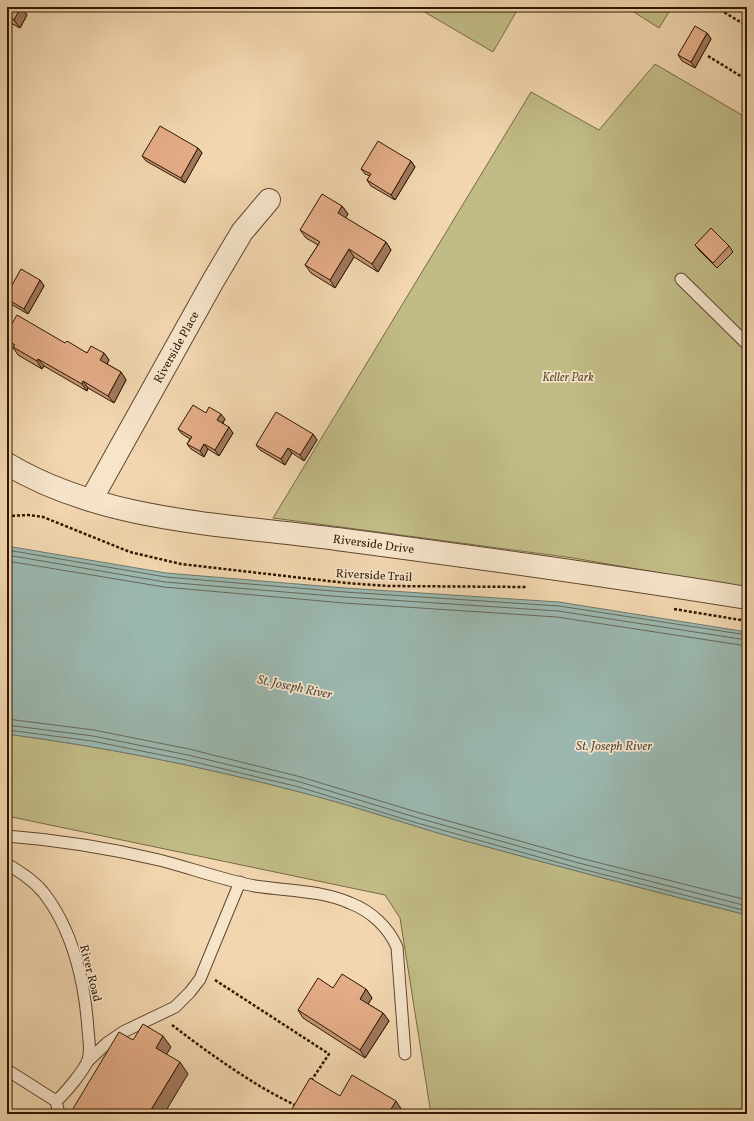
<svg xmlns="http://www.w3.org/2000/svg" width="754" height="1121" font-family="Vollkorn,serif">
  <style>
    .green { fill: #c1bc86; stroke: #786a43 }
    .water { fill: #9bb8b0; stroke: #70786a }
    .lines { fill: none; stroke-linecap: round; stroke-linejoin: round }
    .shore { stroke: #666858; stroke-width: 1 }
    .service-casing { stroke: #60472c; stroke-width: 13 }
    .minor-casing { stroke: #60472c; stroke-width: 24 }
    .tertiary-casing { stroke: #60472c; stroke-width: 24 }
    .path { stroke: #301700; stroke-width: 2.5; stroke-dasharray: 3 2; stroke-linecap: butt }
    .service { stroke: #f6e4cb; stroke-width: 11 }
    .minor { stroke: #f6e4cb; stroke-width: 22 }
    .tertiary { stroke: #f6e4cb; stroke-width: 22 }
    .wall { fill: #c49575; stroke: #301700 }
    .shaded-wall { fill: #a0795f; stroke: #301700 }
    .building { fill: #e4ad88; stroke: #301700 }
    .labels { text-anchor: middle; stroke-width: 3.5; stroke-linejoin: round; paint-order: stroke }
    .street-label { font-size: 12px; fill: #301700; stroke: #f6e4cb }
    .park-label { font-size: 12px; font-style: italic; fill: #5c4928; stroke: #f6e4cb }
    .water-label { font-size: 13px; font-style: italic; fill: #554f3e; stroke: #f6e4cb }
  </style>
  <rect width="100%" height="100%" fill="#f1d6af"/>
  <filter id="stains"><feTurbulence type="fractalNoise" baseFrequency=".005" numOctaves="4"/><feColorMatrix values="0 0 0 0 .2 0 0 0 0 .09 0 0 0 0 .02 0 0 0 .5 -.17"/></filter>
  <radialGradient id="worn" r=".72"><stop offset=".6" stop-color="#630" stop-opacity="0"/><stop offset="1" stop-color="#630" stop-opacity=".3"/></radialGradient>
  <g class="green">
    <path d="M 416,7 L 519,7 L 493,52 Z"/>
    <path d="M 626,7 L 672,7 L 659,28 Z"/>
    <path d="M 655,64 L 747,118 L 747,588 L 573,558 L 273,518 L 531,92 L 599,130 Z"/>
    <path d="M 7,734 C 105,747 201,766 296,791 C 352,805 406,824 462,840 C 556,866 652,891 747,915 L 747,1114 L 431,1114 L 400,918 L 385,895 L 7,816 Z"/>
  </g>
  <path class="water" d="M 7,546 L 166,573 L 345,588 L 559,602 L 747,632 L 747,915 C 652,891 556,866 462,840 C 406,824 352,805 296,791 C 200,766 105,747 7,734 Z"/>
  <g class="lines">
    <g class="shore">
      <path d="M 7,550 L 166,577 L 345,592 L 559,606 L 747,635"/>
      <path d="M 7,555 L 165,582 L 344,597 L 558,611 L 747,640"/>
      <path d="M 7,561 L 164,587 L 344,603 L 557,617 L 747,646"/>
      <path d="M 7,719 L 94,730 L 189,749 L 301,777 L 420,813 L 580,858 L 747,900"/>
      <path d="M 7,725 L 93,736 L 188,755 L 300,782 L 418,818 L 579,863 L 747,906"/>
      <path d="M 7,730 L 92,741 L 186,760 L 299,787 L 417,823 L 578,868 L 747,911"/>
    </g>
    <g class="service-casing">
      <g id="service">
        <path d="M 681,279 L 747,344"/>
        <path d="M 7,836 C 58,840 109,848 159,860 C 191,868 223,880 255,886 C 287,891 321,890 350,903 C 371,911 388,927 397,947 L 405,1054"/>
        <path d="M 7,864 C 20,872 33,880 43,892 C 73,930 85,983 88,1030 C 89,1040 91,1051 88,1060 C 85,1069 64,1095 56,1101"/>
        <path d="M 88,1061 L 107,1043 L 123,1032 L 175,1007 L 190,992 L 200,979 L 240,882"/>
        <path d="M 7,1070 L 56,1101 L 59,1114"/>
      </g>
    </g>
    <g class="minor-casing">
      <g id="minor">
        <path id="s1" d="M 91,500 L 213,281 L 242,232 L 269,200"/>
      </g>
    </g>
    <g class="tertiary-casing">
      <g id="tertiary">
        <path id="s2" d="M 7,464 C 106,523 227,524 337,539 C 474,557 611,576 747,598"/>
      </g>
    </g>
    <g class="path">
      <path d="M 718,7 L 717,8 L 747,26"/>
      <path d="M 708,56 L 747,80"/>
      <path d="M 7,516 L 29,515 L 43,517 L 130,552 L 181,564 L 346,583 L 388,586 L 527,587"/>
      <path d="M 674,609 L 747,621"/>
      <path d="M 215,980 L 329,1054 L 311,1081"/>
      <path d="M 172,1025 C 210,1054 253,1085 295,1105 L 296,1104"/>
    </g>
    <use href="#service" class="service"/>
    <use href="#minor" class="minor"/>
    <use href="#tertiary" class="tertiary"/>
  </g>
  <g class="wall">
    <path d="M 7,7 L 26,7 L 24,11 L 27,15 L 20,28 L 7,21 Z"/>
    <path d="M 707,33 L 711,39 L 695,68 L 682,61 L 678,55 Z"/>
    <path d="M 198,148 L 202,153 L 185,183 L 146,161 L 142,156 Z"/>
    <path d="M 411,161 L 415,167 L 395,200 L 371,186 L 367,180 L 370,176 L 365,174 L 361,169 Z"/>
    <path d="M 342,206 L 348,214 L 345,218 L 386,242 L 391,250 L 378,272 L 354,257 L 335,288 L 311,273 L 305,265 L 318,245 L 306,238 L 300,230 Z"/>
    <path d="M 695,245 L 729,246 L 733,252 L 717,268 L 699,250 Z"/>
    <path d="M 40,280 L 44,286 L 28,314 L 9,303 L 7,301 L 7,294 Z"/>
    <path d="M 7,332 L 65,343 L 87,353 L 104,353 L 109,360 L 107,364 L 121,372 L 126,380 L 114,403 L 88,388 L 87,391 L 44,366 L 42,369 L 18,355 L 14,349 L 8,345 L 7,343 Z"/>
    <path d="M 206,413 L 225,419 L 223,423 L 233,433 L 219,456 L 208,449 L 204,457 L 191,449 L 187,444 L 190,439 L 182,434 L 178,429 Z"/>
    <path d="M 313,434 L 317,440 L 304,461 L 292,453 L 285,465 L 260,450 L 256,445 Z"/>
    <path d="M 333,988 L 366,989 L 372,998 L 368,1004 L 383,1013 L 389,1021 L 365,1058 L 303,1018 L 298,1010 Z"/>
  </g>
  <g class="shaded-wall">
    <path d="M 19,7 L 26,7 L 24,11 L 27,15 L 20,28 L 14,20 Z"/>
    <path d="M 707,33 L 711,39 L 695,68 L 691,62 Z"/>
    <path d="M 198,148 L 202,153 L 185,183 L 181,178 Z"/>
    <path d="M 411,161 L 415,167 L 395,200 L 391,195 Z"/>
    <path d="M 342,206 L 348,214 L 343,222 L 338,213 Z"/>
    <path d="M 386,242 L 391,250 L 378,272 L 372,264 Z"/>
    <path d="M 349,249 L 354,257 L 335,288 L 330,280 Z"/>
    <path d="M 40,280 L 44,286 L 28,314 L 24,309 Z"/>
    <path d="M 104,353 L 109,360 L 105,367 L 100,360 Z"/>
    <path d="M 38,359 L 44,366 L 42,369 L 37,361 Z"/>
    <path d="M 121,372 L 126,380 L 114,403 L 108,396 Z"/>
    <path d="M 83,381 L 88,388 L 87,391 L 82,384 Z"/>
    <path d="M 221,414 L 225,419 L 221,425 L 217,420 Z"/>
    <path d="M 229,427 L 233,433 L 219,456 L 215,450 Z"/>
    <path d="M 313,434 L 317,440 L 304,461 L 300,455 Z"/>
    <path d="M 204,444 L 208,449 L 204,457 L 200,451 Z"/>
    <path d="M 288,448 L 292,453 L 285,465 L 281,459 Z"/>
    <path d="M 366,989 L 372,998 L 366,1007 L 360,999 Z"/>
    <path d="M 383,1013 L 389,1021 L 365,1058 L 360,1050 Z"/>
    <path d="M 163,1036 L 171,1047 L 164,1059 L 156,1048 Z"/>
    <path d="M 180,1062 L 188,1074 L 164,1114 L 150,1114 L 149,1113 Z"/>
    <path d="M 396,1101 L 404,1113 L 403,1114 L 388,1114 Z"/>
    <path d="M 11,1109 L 14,1114 L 8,1114 Z"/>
  </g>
  <g class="building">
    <path d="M 7,7 L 21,7 L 14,20 L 7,16 Z"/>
    <path d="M 695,26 L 707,33 L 691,62 L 678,55 Z"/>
    <path d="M 160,126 L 198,148 L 181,178 L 142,156 Z"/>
    <path d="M 378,141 L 411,161 L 391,195 L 367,180 L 371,174 L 361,169 Z"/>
    <path d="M 322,194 L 342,206 L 338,213 L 386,242 L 372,264 L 349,249 L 330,280 L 305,265 L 320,242 L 300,230 Z"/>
    <path d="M 711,228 L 729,246 L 713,263 L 695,245 Z"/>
    <path d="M 21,269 L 40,280 L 24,309 L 7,299 L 7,294 Z"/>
    <path d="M 17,315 L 65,343 L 67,341 L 87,353 L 91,346 L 104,353 L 100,360 L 121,372 L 108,396 L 83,381 L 82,384 L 38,359 L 37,361 L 13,347 L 15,345 L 7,340 L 7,332 Z"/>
    <path d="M 193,405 L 206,413 L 209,407 L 221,414 L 217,420 L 229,427 L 215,450 L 204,444 L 200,451 L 187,444 L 192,437 L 178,429 Z"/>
    <path d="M 276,412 L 313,434 L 300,455 L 288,448 L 281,459 L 256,445 Z"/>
    <path d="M 342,974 L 366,989 L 360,999 L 383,1013 L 360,1050 L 298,1010 L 318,978 L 333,988 Z"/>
    <path d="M 143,1024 L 163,1036 L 156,1048 L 180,1062 L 149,1113 L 151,1114 L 75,1114 L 71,1112 L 119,1032 L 133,1040 Z"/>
    <path d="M 352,1075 L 396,1101 L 388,1114 L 289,1114 L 310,1078 L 340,1096 Z"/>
    <path d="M 7,1107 L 11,1109 L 8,1114 L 7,1114 Z"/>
  </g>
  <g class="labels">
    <g class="street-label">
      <text dy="4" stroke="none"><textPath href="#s1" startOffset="175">Riverside Place</textPath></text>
      <text dy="4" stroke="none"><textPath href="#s2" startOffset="378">Riverside Drive</textPath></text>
      <text transform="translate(374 575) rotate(3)" y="4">Riverside Trail</text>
      <text transform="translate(91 973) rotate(76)" y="4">River Road</text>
    </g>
    <g class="park-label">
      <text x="568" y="381">Keller Park</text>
    </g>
    <g class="water-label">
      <text transform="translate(295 686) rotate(12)" y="5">St. Joseph River</text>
      <text x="614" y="750">St. Joseph River</text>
    </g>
  </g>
  <rect width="754" height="1121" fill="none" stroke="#f1d6af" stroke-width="24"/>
  <rect x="8" y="8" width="738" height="1105" fill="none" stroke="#301700" stroke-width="2"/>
  <rect x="12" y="12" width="730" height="1097" fill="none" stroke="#301700"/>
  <rect width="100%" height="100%" filter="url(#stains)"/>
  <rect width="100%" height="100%" fill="url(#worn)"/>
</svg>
